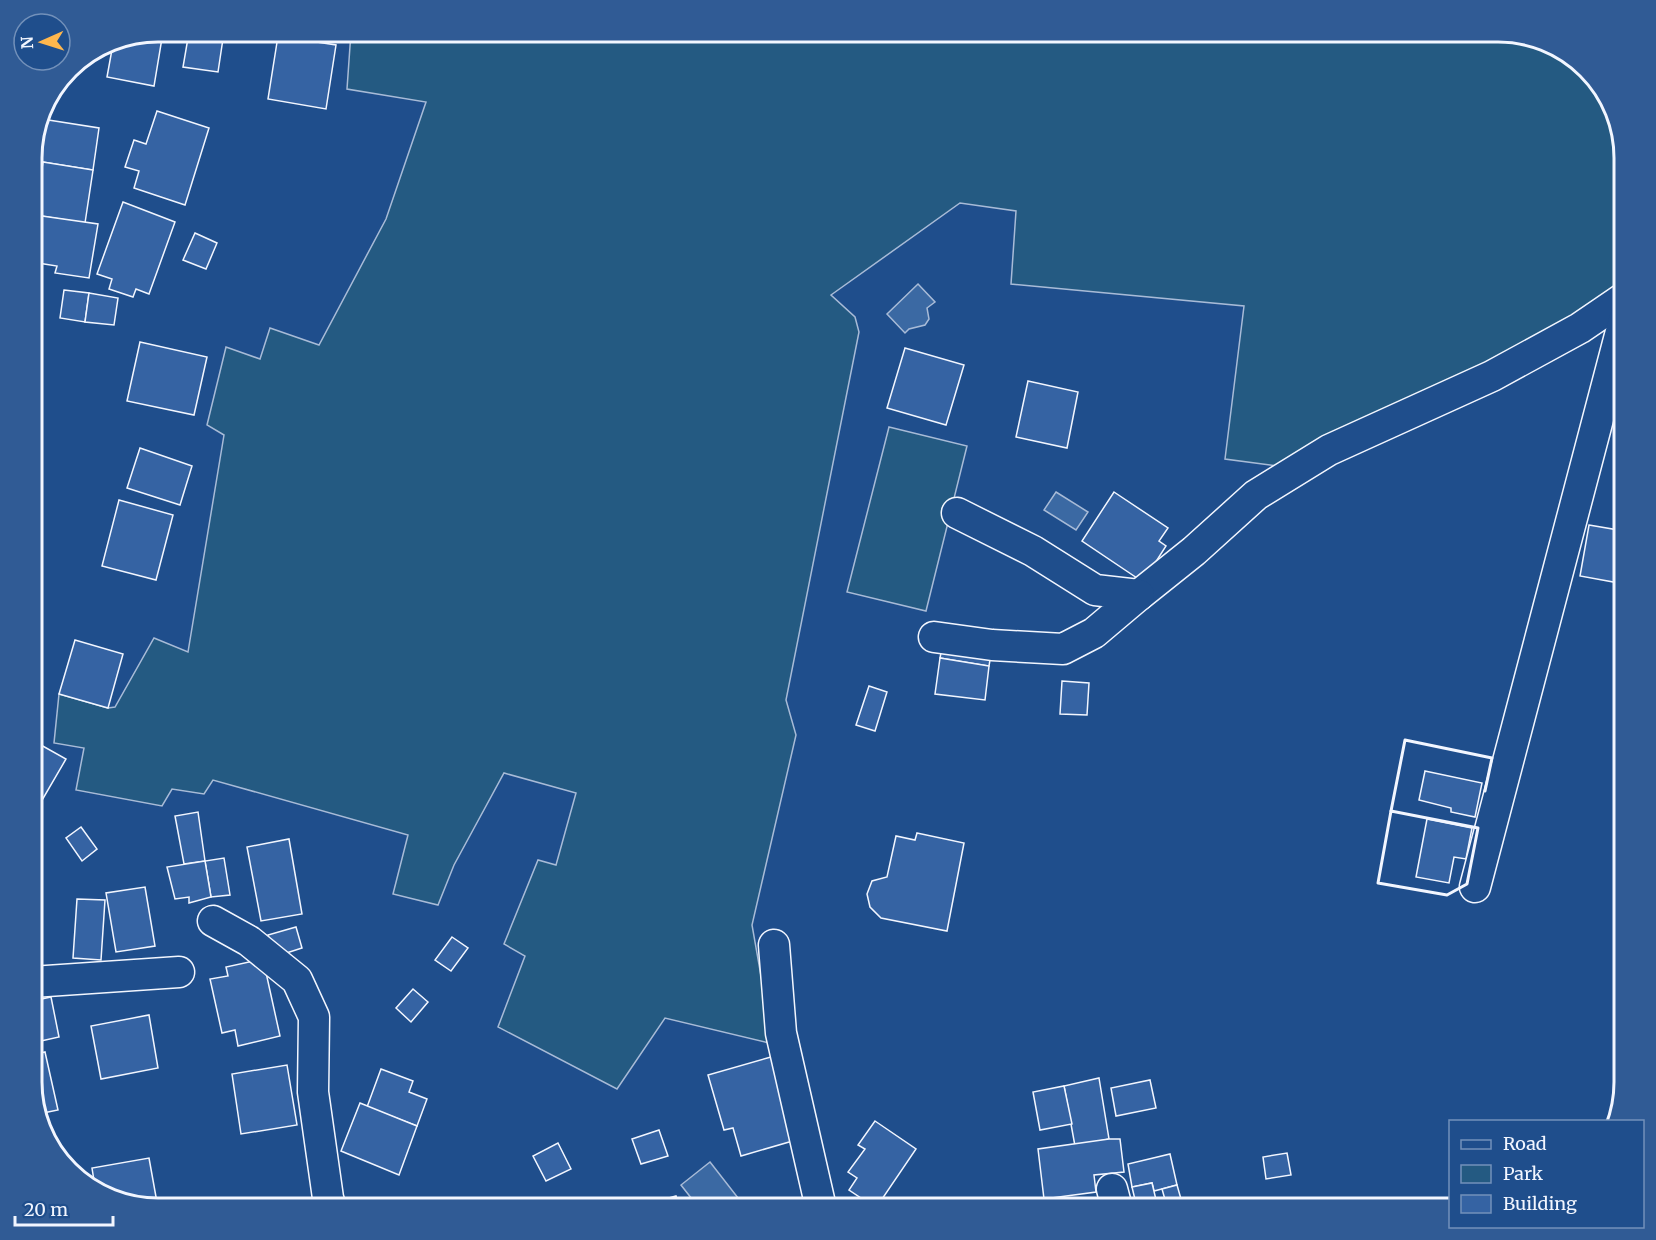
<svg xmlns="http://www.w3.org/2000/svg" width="1656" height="1240" font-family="Merriweather,serif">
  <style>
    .green { fill: #245a82; stroke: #a8bbd7; stroke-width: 1.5 }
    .water { fill: #3b69a3; stroke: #a8bbd7; stroke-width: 1.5 }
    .building { fill: #3563a3; stroke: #f2f6ff; stroke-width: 1.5 }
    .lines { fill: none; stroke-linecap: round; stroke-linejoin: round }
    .street-casing { stroke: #f2f6ff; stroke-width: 33 }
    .street { stroke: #1f4e8c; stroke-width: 30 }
    .wall { stroke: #f2f6ff; stroke-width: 3 }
    .rim { fill: none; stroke: #f2f6ff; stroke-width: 3 }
  </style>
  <rect width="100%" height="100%" fill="#1f4e8c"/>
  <g class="green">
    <path d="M 351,32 L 1499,32 L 1575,58 L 1611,102 L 1624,157 L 1624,298 L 1314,471 L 1225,459 L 1244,306 L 1011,284 L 1016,211 L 960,203 L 831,295 L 855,317 L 859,332 L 786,700 L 796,735 L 752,925 L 773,1044 L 665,1018 L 617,1089 L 498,1027 L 525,956 L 504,944 L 538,860 L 556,865 L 576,793 L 504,773 L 454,865 L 438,905 L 393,894 L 408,835 L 213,780 L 204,794 L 172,789 L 162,806 L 76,790 L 84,748 L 54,743 L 59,694 L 108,708 L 115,707 L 154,638 L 188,652 L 224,435 L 207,425 L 226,347 L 260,359 L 270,328 L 319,345 L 386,219 L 426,102 L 347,89 Z"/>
    <path d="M 889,427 L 967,446 L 926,611 L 847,592 Z"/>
  </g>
  <g class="water">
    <path d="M 918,284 L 935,302 L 927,308 L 929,319 L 925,325 L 909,329 L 905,333 L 887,314 Z"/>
    <path d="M 1056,492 L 1088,512 L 1076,530 L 1044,510 Z"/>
    <path d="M 710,1162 L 742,1203 L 734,1208 L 699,1208 L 681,1185 Z"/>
  </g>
  <g class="building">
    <path d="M 158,31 L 163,32 L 154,86 L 107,77 L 113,44 L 108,42 Z"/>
    <path d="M 189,32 L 224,32 L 218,72 L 183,67 Z"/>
    <path d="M 278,36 L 336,45 L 326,109 L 268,99 Z"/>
    <path d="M 157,111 L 209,128 L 185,205 L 134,188 L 139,171 L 125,167 L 134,140 L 146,144 Z"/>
    <path d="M 42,119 L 99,128 L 93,170 L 36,161 Z"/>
    <path d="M 43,162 L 93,170 L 85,223 L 35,215 Z"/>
    <path d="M 123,202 L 175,222 L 149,294 L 136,289 L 133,297 L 109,289 L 112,279 L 97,274 Z"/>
    <path d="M 35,215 L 98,224 L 89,278 L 55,273 L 57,266 L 32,262 L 32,238 Z"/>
    <path d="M 195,233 L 217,243 L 206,269 L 183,260 Z"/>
    <path d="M 64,290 L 89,293 L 85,322 L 60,318 Z"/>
    <path d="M 89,293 L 118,298 L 114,325 L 85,322 Z"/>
    <path d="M 140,342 L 207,357 L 194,415 L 127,401 Z"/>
    <path d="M 905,348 L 964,365 L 946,425 L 887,408 Z"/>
    <path d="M 1028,381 L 1078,392 L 1067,448 L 1016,437 Z"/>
    <path d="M 140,448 L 192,466 L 180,505 L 127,488 Z"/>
    <path d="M 1114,492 L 1168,528 L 1159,541 L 1166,546 L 1143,582 L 1082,541 Z"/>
    <path d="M 119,500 L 173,515 L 156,580 L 102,566 Z"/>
    <path d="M 1589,525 L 1624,531 L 1624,561 L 1622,561 L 1619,583 L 1580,576 Z"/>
    <path d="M 75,640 L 123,654 L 108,708 L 59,694 Z"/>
    <path d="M 943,642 L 992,649 L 989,666 L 940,658 Z"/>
    <path d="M 940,658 L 989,666 L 985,700 L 935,694 Z"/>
    <path d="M 1062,681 L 1089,683 L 1087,715 L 1060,714 Z"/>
    <path d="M 869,686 L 887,692 L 875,731 L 856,725 Z"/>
    <path d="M 32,740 L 66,759 L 34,814 L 32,813 Z"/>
    <path d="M 1425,771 L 1482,783 L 1475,817 L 1451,812 L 1451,808 L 1419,800 Z"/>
    <path d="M 198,812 L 205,861 L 184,864 L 175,816 Z"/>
    <path d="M 1427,819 L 1472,828 L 1466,859 L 1454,857 L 1449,883 L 1416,877 Z"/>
    <path d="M 81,827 L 97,849 L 82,861 L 66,838 Z"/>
    <path d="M 917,833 L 964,843 L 947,931 L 881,918 L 870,907 L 867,894 L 872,881 L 887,877 L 896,836 L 915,840 Z"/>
    <path d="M 289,839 L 302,914 L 261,921 L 247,847 Z"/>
    <path d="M 224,858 L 230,895 L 211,897 L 205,861 Z"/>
    <path d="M 205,861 L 211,897 L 189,903 L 189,897 L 175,899 L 167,867 Z"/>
    <path d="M 145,887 L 155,946 L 116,952 L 106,893 Z"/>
    <path d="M 77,899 L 105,900 L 101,960 L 73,958 Z"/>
    <path d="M 296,927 L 302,948 L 274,957 L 268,935 Z"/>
    <path d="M 452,937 L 468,948 L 451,971 L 435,960 Z"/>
    <path d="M 263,959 L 280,1036 L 238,1046 L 235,1030 L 222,1033 L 210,979 L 228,976 L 226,967 Z"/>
    <path d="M 413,989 L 428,1002 L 411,1022 L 396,1008 Z"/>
    <path d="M 51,997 L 59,1037 L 32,1043 L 32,1001 Z"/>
    <path d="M 149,1015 L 158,1068 L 101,1079 L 91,1026 Z"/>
    <path d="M 45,1052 L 58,1110 L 38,1114 L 32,1090 L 32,1055 Z"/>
    <path d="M 778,1055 L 803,1138 L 741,1156 L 733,1128 L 724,1130 L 708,1075 Z"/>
    <path d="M 287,1065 L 297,1125 L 241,1134 L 232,1074 Z"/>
    <path d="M 381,1069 L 413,1081 L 409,1092 L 427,1099 L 417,1126 L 367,1107 Z"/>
    <path d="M 1099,1078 L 1109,1139 L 1075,1146 L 1064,1086 Z"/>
    <path d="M 1150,1080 L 1156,1108 L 1116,1116 L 1111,1088 Z"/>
    <path d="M 1064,1086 L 1072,1124 L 1040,1130 L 1033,1092 Z"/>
    <path d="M 360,1103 L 417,1126 L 399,1175 L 341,1151 Z"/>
    <path d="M 875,1121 L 916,1149 L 876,1208 L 849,1190 L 857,1178 L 848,1172 L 865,1149 L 858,1145 Z"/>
    <path d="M 659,1130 L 668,1156 L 641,1164 L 632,1139 Z"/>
    <path d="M 1109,1139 L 1120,1139 L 1124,1172 L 1094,1175 L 1096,1192 L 1044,1199 L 1038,1149 Z"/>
    <path d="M 558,1143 L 571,1169 L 546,1181 L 533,1156 Z"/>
    <path d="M 1287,1153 L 1291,1175 L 1266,1179 L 1263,1157 Z"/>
    <path d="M 1170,1154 L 1177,1185 L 1154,1191 L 1152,1183 L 1132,1187 L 1128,1164 Z"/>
    <path d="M 149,1158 L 158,1208 L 95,1187 L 92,1168 Z"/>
    <path d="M 1152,1183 L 1158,1208 L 1137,1208 L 1132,1187 Z"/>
    <path d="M 1177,1185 L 1181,1199 L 1166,1203 L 1162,1189 Z"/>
    <path d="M 676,1196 L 680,1208 L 652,1208 L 651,1203 Z"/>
    <path d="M 1105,1196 L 1108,1208 L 1056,1208 L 1056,1207 Z"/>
  </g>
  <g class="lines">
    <g class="street-casing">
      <g id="street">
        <path d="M 1139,595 L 1194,551 L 1256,495 L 1329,450 L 1492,376 L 1580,328 L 1624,298"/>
        <path d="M 934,637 L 992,645 L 1063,649 L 1094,633 L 1139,595 L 1095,590 L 1033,551 L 957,513"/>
        <path d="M 1475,887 L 1624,320"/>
        <path d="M 213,921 L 249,941 L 297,980 L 314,1017 L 313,1092 L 328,1198 L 331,1208"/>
        <path d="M 774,945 L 781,1033 L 821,1208"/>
        <path d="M 32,982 L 179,972"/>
        <path d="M 1112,1189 L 1117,1208"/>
      </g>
    </g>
    <use href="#street" class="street"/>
    <g class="wall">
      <path d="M 1391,811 L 1478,828 L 1467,884 L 1447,895 L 1378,883 Z"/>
      <path d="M 1391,811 L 1405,740 L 1492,758 L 1485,791"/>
    </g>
  </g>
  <path d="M0 0H1656V1240H0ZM158 42H1498A116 116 0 0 1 1614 158V1082A116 116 0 0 1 1498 1198H158A116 116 0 0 1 42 1082V158A116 116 0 0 1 158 42Z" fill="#305b95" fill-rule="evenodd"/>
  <path class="rim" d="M158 42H1498A116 116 0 0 1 1614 158V1082A116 116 0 0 1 1498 1198H158A116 116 0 0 1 42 1082V158A116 116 0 0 1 158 42Z"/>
  <rect x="1449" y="1120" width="195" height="108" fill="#1f4e8c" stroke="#7391ba" stroke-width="1.5"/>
  <rect x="1461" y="1140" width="30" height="9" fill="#1f4e8c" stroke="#7391ba" stroke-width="1.5"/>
  <text x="1503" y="1150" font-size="18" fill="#f2f6ff">Road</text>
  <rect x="1461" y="1165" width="30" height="18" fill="#245a82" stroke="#7391ba" stroke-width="1.5"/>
  <text x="1503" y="1180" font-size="18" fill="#f2f6ff">Park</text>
  <rect x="1461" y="1195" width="30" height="18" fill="#3563a3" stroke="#7391ba" stroke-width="1.5"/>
  <text x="1503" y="1210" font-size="18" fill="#f2f6ff">Building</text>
  <g transform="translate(42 42) rotate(267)"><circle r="28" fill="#1f4e8c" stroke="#7391ba" stroke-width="1.5"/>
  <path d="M0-4.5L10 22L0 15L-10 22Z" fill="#ffb74d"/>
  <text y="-9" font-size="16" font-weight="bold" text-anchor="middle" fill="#f2f6ff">N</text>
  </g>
  <path d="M15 1216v9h98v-9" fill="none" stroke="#f2f6ff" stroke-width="3"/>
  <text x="24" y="1216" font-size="18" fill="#f2f6ff" stroke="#1f4e8c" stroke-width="4.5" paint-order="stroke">20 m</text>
</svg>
